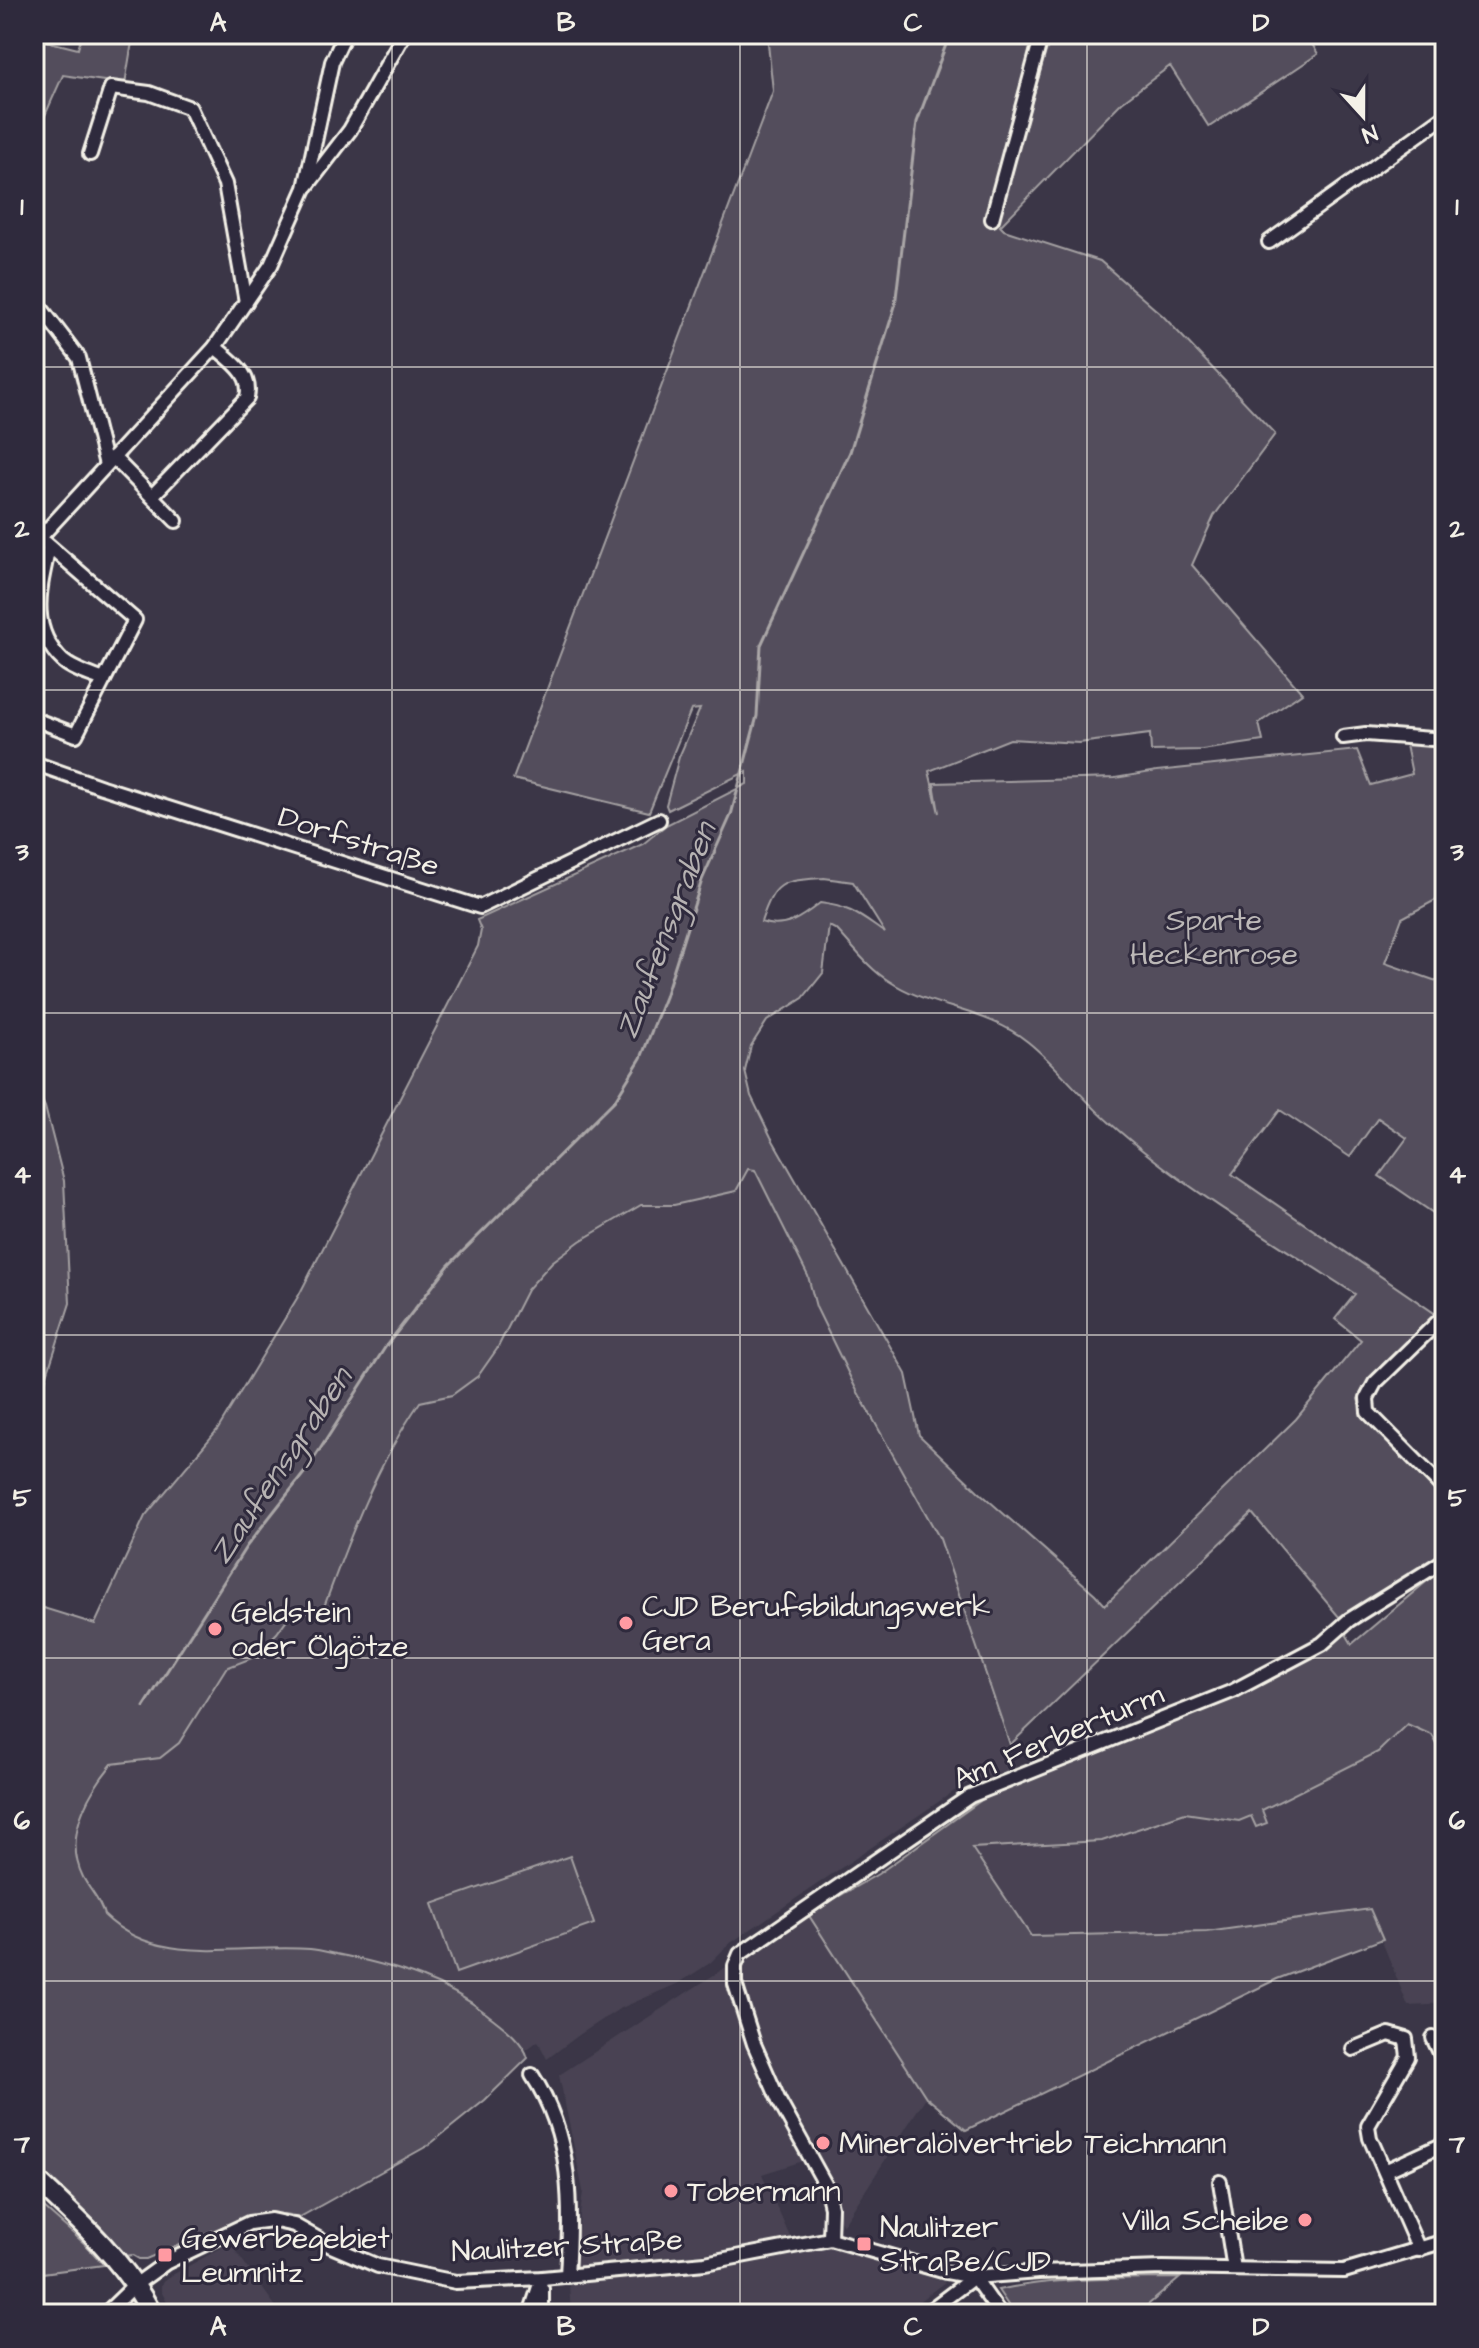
<svg xmlns="http://www.w3.org/2000/svg" width="1479" height="2348" font-family="'Architects Daughter',sans-serif">
  <style>
    .built { fill: #484352 }
    .green { fill: #534e5c; stroke: #a4a0a2; stroke-width: 2; fill-rule: evenodd }
    .lines { fill: none; stroke-linecap: round; stroke-linejoin: round }
    .stream { stroke: #aaa6a7; stroke-width: 3 }
    .minor-casing { stroke: #f4f1e8; stroke-width: 18 }
    .primary-casing { stroke: #f4f1e8; stroke-width: 24 }
    .minor { stroke: #2f2a3d; stroke-width: 12 }
    .primary { stroke: #2f2a3d; stroke-width: 18 }
    .grid { fill: none; stroke: #f4f1e8; stroke-width: 2; stroke-opacity: 0.55 }
    .poi-dot { fill: #ff9aa2; stroke: #2f2a3d; stroke-width: 3 }
    .labels { text-anchor: middle; stroke-width: 6; stroke-linejoin: round; paint-order: stroke }
    .street-label { font-size: 30px; fill: #f4f1e8; stroke: #2f2a3d }
    .park-label { font-size: 30px; fill: #bcb8b7; stroke: #2f2a3d }
    .poi-label { font-size: 30px; fill: #f4f1e8; stroke: #2f2a3d; text-anchor: start }
    .water-label { font-size: 32px; font-style: italic; fill: #b6b2b2; stroke: #2f2a3d }
    .neatline { fill: none; stroke: #f4f1e8; stroke-width: 3 }
    .grid-label { font-size: 26px; text-anchor: middle; font-weight: bold; fill: #f4f1e8 }
  </style>
  <rect width="100%" height="100%" fill="#3b3647"/>
  <filter id="ink" filterUnits="userSpaceOnUse"><feTurbulence type="fractalNoise" baseFrequency=".0125" numOctaves="2"/><feDisplacementMap in="SourceGraphic" scale="16" xChannelSelector="R" yChannelSelector="G"/><feConvolveMatrix kernelMatrix="1 2 1 2 8 2 1 2 1" color-interpolation-filters="sRGB"/></filter>
  <g filter="url(#ink)">
    <g class="built">
      <path d="M 748,1169 L 755,1170 L 792,1242 L 808,1276 L 816,1307 L 871,1419 L 940,1539 L 1016,1769 L 971,1781 L 953,1792 L 729,1944 L 710,1963 L 679,1983 L 619,2009 L 579,2035 L 547,2059 L 538,2041 L 526,2050 L 501,2024 L 474,2004 L 440,1984 L 408,1971 L 310,1949 L 227,1951 L 164,1946 L 131,1937 L 113,1925 L 103,1915 L 101,1903 L 84,1878 L 74,1851 L 79,1820 L 93,1787 L 112,1764 L 141,1762 L 206,1695 L 226,1668 L 252,1658 L 277,1633 L 295,1608 L 324,1607 L 352,1537 L 359,1510 L 407,1420 L 420,1402 L 452,1395 L 513,1317 L 527,1290 L 552,1262 L 580,1241 L 641,1205 L 674,1205 L 736,1191 Z"/>
      <path d="M 1407,1724 L 1432,1735 L 1445,1759 L 1445,1997 L 1430,2005 L 1408,2006 L 1369,1909 L 1207,1932 L 1031,1936 L 972,1848 L 1102,1841 L 1185,1813 L 1239,1821 L 1251,1816 L 1256,1827 L 1262,1810 L 1378,1752 Z"/>
      <path d="M 808,1914 L 926,2097 L 843,2225 L 803,2161 L 762,2174 L 790,2237 L 733,2250 L 573,2269 L 583,2191 L 559,2075 Z"/>
      <path d="M 230,2243 L 281,2314 L 173,2314 L 161,2291 L 161,2285 L 165,2279 Z"/>
      <path d="M 827,2245 L 945,2282 L 902,2314 L 571,2314 L 569,2284 L 737,2266 Z"/>
    </g>
    <g class="green">
      <path d="M 82,34 L 133,36 L 125,84 L 63,75 L 34,140 L 34,38 L 78,49 Z"/>
      <path d="M 767,34 L 1037,34 L 1007,151 L 1017,153 L 1051,34 L 1306,34 L 1318,54 L 1209,127 L 1170,66 L 1122,102 L 1000,226 L 1004,230 L 1100,261 L 1163,316 L 1275,434 L 1214,516 L 1192,565 L 1302,693 L 1259,723 L 1263,741 L 1202,750 L 1151,751 L 1150,734 L 1079,743 L 1010,739 L 929,771 L 939,813 L 934,783 L 1115,778 L 1157,771 L 1357,750 L 1371,785 L 1412,774 L 1406,745 L 1445,745 L 1445,895 L 1402,918 L 1385,963 L 1445,984 L 1445,1221 L 1379,1176 L 1407,1138 L 1378,1118 L 1350,1157 L 1280,1110 L 1232,1174 L 1437,1315 L 1364,1386 L 1358,1399 L 1362,1411 L 1445,1499 L 1445,1555 L 1339,1617 L 1252,1513 L 1010,1745 L 940,1539 L 855,1387 L 816,1307 L 808,1276 L 755,1170 L 748,1169 L 736,1191 L 674,1205 L 641,1205 L 580,1241 L 552,1262 L 527,1290 L 497,1349 L 478,1376 L 452,1395 L 420,1402 C 377,1464 350,1536 324,1607 L 310,1613 L 295,1608 L 277,1633 L 252,1658 L 226,1668 L 179,1743 L 160,1758 L 112,1764 C 86,1796 63,1837 83,1877 C 90,1891 100,1899 104,1915 C 159,1969 241,1943 310,1949 C 322,1950 334,1954 346,1956 C 397,1967 445,1981 487,2014 C 501,2025 523,2040 528,2058 L 485,2100 L 429,2145 L 300,2217 L 284,2214 L 262,2214 L 241,2219 L 146,2259 L 139,2259 L 132,2255 L 126,2256 L 96,2222 L 34,2165 L 34,1605 L 95,1624 L 145,1516 L 218,1429 L 299,1295 L 478,946 L 481,930 L 477,920 L 643,844 L 666,825 L 747,784 L 747,771 L 668,810 L 666,805 L 679,757 L 700,709 L 691,710 L 649,812 L 513,779 L 773,91 ZM 824,878 L 853,882 L 885,933 C 860,916 852,907 820,903 C 802,917 784,931 761,922 C 775,880 782,881 824,878 ZM 829,926 L 837,930 C 853,947 869,969 889,981 C 931,1009 988,1009 1028,1042 C 1058,1066 1081,1098 1110,1123 C 1184,1189 1272,1240 1355,1294 L 1335,1319 L 1361,1340 L 1296,1419 L 1105,1605 L 1095,1594 L 979,1492 L 919,1435 L 906,1374 L 771,1137 L 751,1096 L 745,1071 L 751,1046 L 767,1021 L 803,998 L 823,973 Z"/>
      <path d="M 34,1082 L 45,1107 L 64,1181 L 70,1303 L 34,1415 Z"/>
      <path d="M 1445,1566 L 1445,1759 L 1432,1735 L 1407,1724 L 1378,1752 L 1262,1810 L 1267,1823 L 1256,1827 L 1251,1816 L 1239,1821 L 1185,1813 L 1102,1841 L 972,1848 L 1031,1936 L 1207,1932 L 1370,1909 L 1383,1939 L 1277,1979 L 966,2130 L 926,2097 L 808,1914 L 878,1874 L 990,1794 L 1246,1691 L 1346,1634 L 1352,1644 Z"/>
      <path d="M 570,1856 L 594,1924 L 456,1973 L 432,1904 Z"/>
      <path d="M 34,2199 L 85,2244 L 104,2265 L 34,2274 Z"/>
      <path d="M 1180,2278 L 1137,2314 L 1014,2314 L 998,2290 C 1057,2277 1119,2279 1180,2278 Z"/>
    </g>
    <g class="lines">
      <g class="stream">
        <path d="M 34,1701 L 35,1703"/>
        <path d="M 144,1707 L 246,1547 L 308,1468 L 386,1346 L 449,1265 L 615,1100 L 641,1058 L 665,997 L 702,880 L 731,815 L 757,716 L 761,645 L 850,452 L 895,306 L 917,122 L 950,34"/>
      </g>
      <g class="minor-casing">
        <g id="minor">
          <path d="M 90,154 L 111,88 L 149,93 L 190,108 L 225,184 L 246,302"/>
          <path d="M 307,186 L 350,130 L 404,34"/>
          <path d="M 992,219 L 1042,34"/>
          <path d="M 1269,242 L 1445,116"/>
          <path d="M 34,299 L 79,358 L 106,465"/>
          <path d="M 113,457 L 176,521"/>
          <path d="M 152,496 L 247,398 C 253,374 231,361 215,347"/>
          <path d="M 46,543 L 135,620 L 104,680"/>
          <path d="M 34,544 L 215,347 L 271,265 L 305,188 L 332,62 L 345,34"/>
          <path d="M 34,719 L 76,735 L 104,680 C 91,675 73,670 63,661 C 28,628 40,588 49,547"/>
          <path d="M 1343,737 L 1366,734 L 1445,740"/>
          <path d="M 34,763 L 102,787 L 480,907 L 659,820"/>
          <path d="M 1445,1315 L 1375,1383 L 1367,1398 L 1368,1412 L 1445,1490"/>
          <path d="M 1433,2038 L 1445,2063"/>
          <path d="M 1353,2049 L 1389,2034 L 1406,2039 L 1408,2057 L 1368,2126 L 1370,2138 L 1419,2250"/>
          <path d="M 532,2075 C 573,2137 571,2205 567,2276"/>
          <path d="M 1385,2171 L 1444,2144"/>
          <path d="M 1220,2182 L 1234,2269"/>
          <path d="M 830,2239 L 831,2207 L 826,2186 L 779,2101 L 754,2044 L 735,1984 L 735,1966 L 740,1954 L 970,1796 L 1233,1691 L 1322,1644 L 1349,1620 L 1445,1560"/>
          <path d="M 974,2277 L 1000,2314"/>
          <path d="M 105,2314 L 135,2285 L 167,2262 L 249,2223 L 271,2220 L 294,2225 L 331,2246 L 378,2266 L 456,2282 L 542,2278 L 705,2263 L 830,2239 L 946,2272 L 974,2277 L 1038,2272 L 1163,2268 L 1344,2271 L 1445,2241"/>
          <path d="M 530,2314 L 542,2278"/>
          <path d="M 542,2314 L 542,2289"/>
          <path d="M 925,2314 L 974,2277"/>
        </g>
      </g>
      <g class="primary-casing">
        <path id="primary" d="M 34,2178 C 78,2219 124,2260 152,2314"/>
      </g>
      <use href="#minor" class="minor"/>
      <use href="#primary" class="primary"/>
    </g>
  </g>
  <path class="grid" d="M 392,34 L 392,2314M 740,34 L 740,2314M 1087,34 L 1087,2314M 34,367 L 1445,367M 34,690 L 1445,690M 34,1013 L 1445,1013M 34,1335 L 1445,1335M 34,1658 L 1445,1658M 34,1981 L 1445,1981"/>
  <g class="poi-dot">
    <circle cx="626" cy="1623" r="8"/>
    <circle cx="215" cy="1629" r="8"/>
    <circle cx="823" cy="2143" r="8"/>
    <circle cx="671" cy="2191" r="8"/>
    <circle cx="1305" cy="2220" r="8"/>
    <rect x="856" y="2236" width="16" height="16" rx="4"/>
    <rect x="157" y="2247" width="16" height="16" rx="4"/>
  </g>
  <g class="labels">
    <g class="street-label">
      <text transform="translate(359 841) rotate(18)" y="10">Dorfstraße</text>
      <text transform="translate(1058 1736) rotate(-23)" y="10">Am Ferberturm</text>
      <text transform="translate(567 2245) rotate(-3)" y="10">Naulitzer Straße</text>
    </g>
    <g class="park-label">
      <text x="1214" y="930">Sparte<tspan x="1214" dy="34">Heckenrose</tspan></text>
    </g>
    <g class="poi-label">
      <text x="642" y="1616">CJD Berufsbildungswerk<tspan x="642" dy="34">Gera</tspan></text>
      <text x="231" y="1622">Geldstein<tspan x="231" dy="34">oder Ölgötze</tspan></text>
      <text x="839" y="2153">Mineralölvertrieb Teichmann</text>
      <text x="687" y="2201">Tobermann</text>
      <text x="1289" y="2230" text-anchor="end">Villa Scheibe</text>
      <text x="880" y="2237">Naulitzer<tspan x="880" dy="34">Straße/CJD</tspan></text>
      <text x="181" y="2248">Gewerbegebiet<tspan x="181" dy="34">Leumnitz</tspan></text>
    </g>
    <g class="water-label">
      <text transform="translate(665 930) rotate(-69)" y="11">Zaufensgraben</text>
      <text transform="translate(280 1465) rotate(-56)" y="11">Zaufensgraben</text>
    </g>
  </g>
  <rect width="1479" height="2348" fill="none" stroke="#2f2a3d" stroke-width="88"/>
  <g transform="translate(1363 116) rotate(159)" stroke="#2f2a3d" stroke-width="6" paint-order="stroke">
  <path d="M0-6L14 30L0 20L-14 30Z" fill="#f4f1e8"/>
  <text y="-12" font-size="22" font-weight="bold" text-anchor="middle" fill="#f4f1e8">N</text>
  </g>
  <rect x="44" y="44" width="1391" height="2260" class="neatline"/>
  <g class="grid-label">
    <text x="218" y="31">A</text>
    <text x="566" y="31">B</text>
    <text x="913" y="31">C</text>
    <text x="1261" y="31">D</text>
    <text x="22" y="215">1</text>
    <text x="1457" y="215">1</text>
    <text x="22" y="537">2</text>
    <text x="1457" y="537">2</text>
    <text x="22" y="860">3</text>
    <text x="1457" y="860">3</text>
    <text x="22" y="1183">4</text>
    <text x="1457" y="1183">4</text>
    <text x="22" y="1506">5</text>
    <text x="1457" y="1506">5</text>
    <text x="22" y="1829">6</text>
    <text x="1457" y="1829">6</text>
    <text x="22" y="2152">7</text>
    <text x="1457" y="2152">7</text>
    <text x="218" y="2335">A</text>
    <text x="566" y="2335">B</text>
    <text x="913" y="2335">C</text>
    <text x="1261" y="2335">D</text>
  </g>
</svg>
